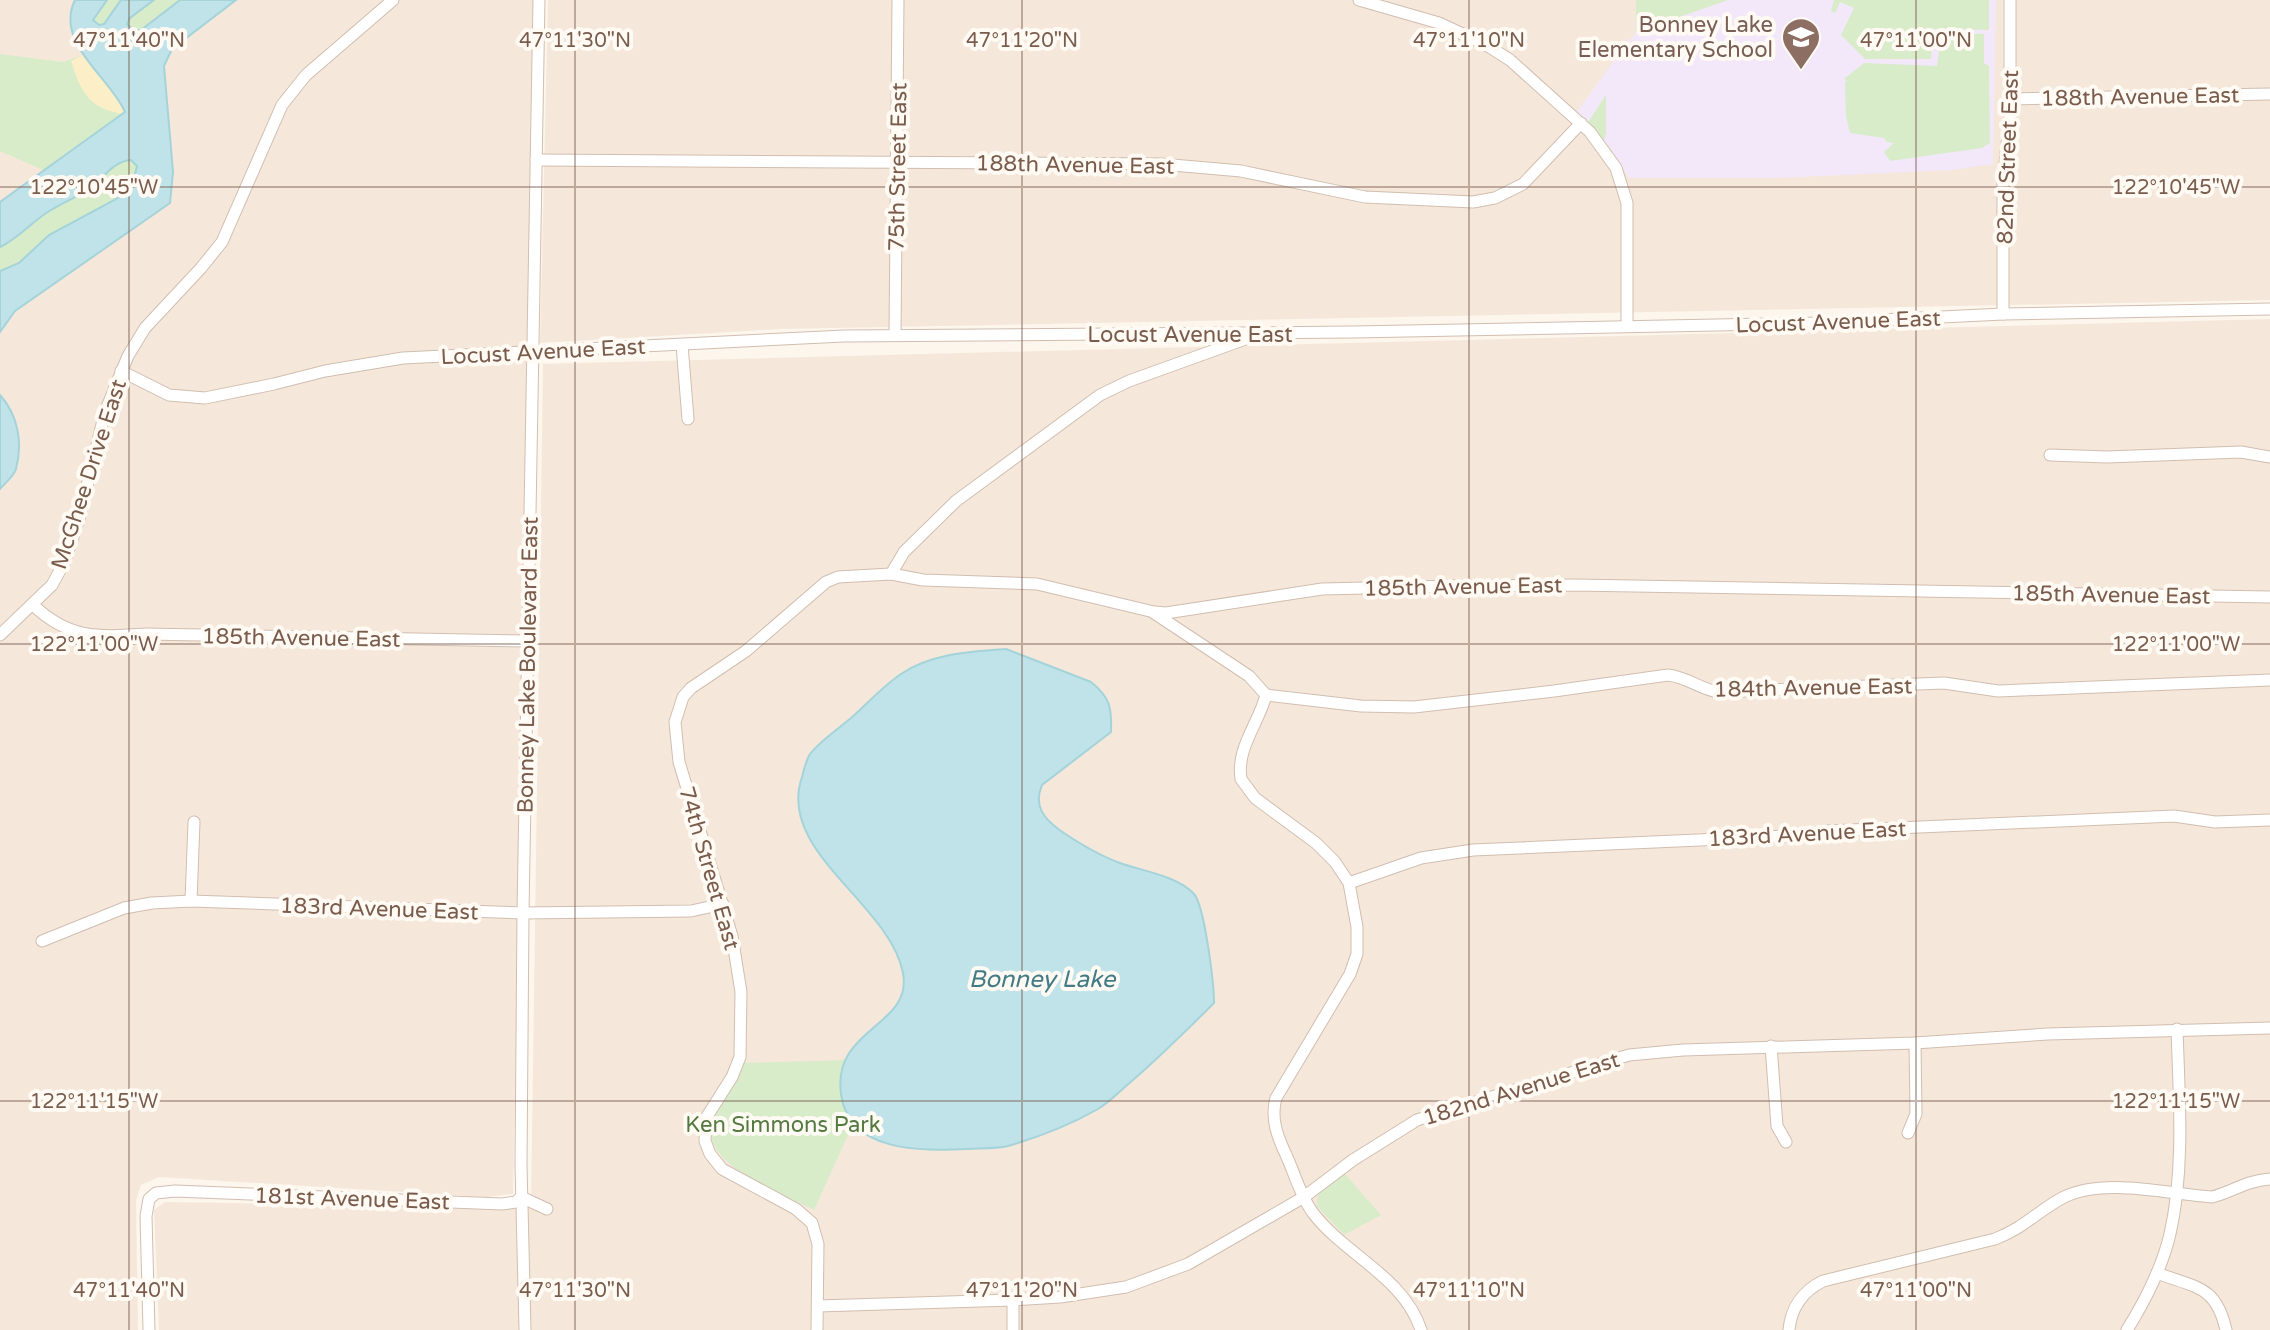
<svg xmlns="http://www.w3.org/2000/svg" width="2270" height="1330" font-family="'Varela Round',sans-serif">
  <style>
    .residential { fill: #f5e8da }
    .education { fill: #f3e8fa }
    .green { fill: #d8ecc9 }
    .sand { fill: #fcefc7 }
    .water { fill: #bfe3e8; stroke: #a5d3da; stroke-width: 2 }
    .lines { fill: none; stroke-linecap: round; stroke-linejoin: round }
    .minor-casing { stroke: #d1beb0; stroke-width: 13 }
    .minor { stroke: #fff; stroke-width: 11 }
    .ticks { fill: none; stroke: #7a5c4d; stroke-width: 2; stroke-opacity: 0.45 }
    .labels { text-anchor: middle; stroke-width: 8; stroke-linejoin: round; paint-order: stroke }
    .education-label { font-size: 22px; fill: #785e54; stroke: #fffaf3; text-anchor: end }
    .street-label { font-size: 22px; fill: #7a5c4d; stroke: #fffaf3 }
    .park-label { font-size: 22px; fill: #537a41; stroke: #fffaf3 }
    .water-label { font-size: 24px; font-style: italic; fill: #437c86; stroke: #fffaf3 }
    .ticks-label { font-size: 20px; text-anchor: middle; fill: #7a5c4d; stroke: #fffaf3; stroke-width: 8; stroke-linejoin: round; paint-order: stroke }
  </style>
  <rect width="100%" height="100%" fill="#fdf6ec"/>
  <g class="residential">
    <path d="M 0,0 L 538,0 L 513,1194 L 485,1197 L 159,1177 L 141,1185 L 136,1201 L 138,1330 L 0,1330 Z"/>
    <path d="M 548,0 L 2270,0 L 2270,300 L 782,329 L 540,343 Z"/>
    <path d="M 2270,319 L 2270,1330 L 159,1330 L 154,1210 L 165,1202 L 531,1208 L 543,364 Z"/>
  </g>
  <path class="education" d="M 1728,0 L 1996,0 L 1993,164 L 1951,170 L 1778,178 L 1629,178 L 1610,147 L 1577,111 L 1636,32 Z"/>
  <g class="green">
    <path d="M 107,0 L 121,0 L 104,24 L 99,25 L 93,21 Z"/>
    <path d="M 154,0 L 180,0 L 141,30 L 132,30 L 127,24 L 130,18 Z"/>
    <path d="M 1636,0 L 1728,0 L 1636,32 Z"/>
    <path d="M 1834,0 L 1989,0 L 1989,30 L 1933,29 L 1931,59 L 1865,59 L 1841,35 L 1854,8 L 1840,2 L 1835,13 L 1831,11 Z"/>
    <path d="M 1945,33 L 1984,34 L 1984,63 L 1989,66 L 1990,143 L 1982,148 L 1890,161 L 1884,152 L 1894,143 L 1887,142 L 1884,138 L 1850,133 L 1846,116 L 1845,82 L 1847,80 L 1844,79 L 1864,63 L 1937,66 L 1941,37 Z"/>
    <path d="M 0,54 L 63,62 L 83,55 L 125,112 L 45,171 L 0,151 Z"/>
    <path d="M 1606,95 L 1606,135 L 1604,140 L 1588,122 Z"/>
    <path d="M 123,160 L 131,160 L 137,166 L 132,187 L 120,197 L 49,235 L 19,263 L 0,271 L 0,247 L 13,241 L 52,209 L 78,197 Z"/>
    <path d="M 846,1060 C 837,1084 843,1099 854,1122 L 814,1210 C 782,1193 695,1165 713,1117 C 720,1097 736,1084 744,1063 Z"/>
    <path d="M 1344,1173 L 1381,1215 L 1344,1235 L 1317,1206 C 1315,1189 1332,1182 1344,1173 Z"/>
  </g>
  <path class="sand" d="M 83,55 C 96,73 120,93 124,114 C 89,109 81,92 71,61 Z"/>
  <g class="water">
    <path d="M 75,0 L 107,0 L 93,20 L 99,25 L 104,24 L 121,0 L 154,0 L 130,18 L 127,24 L 133,30 L 141,30 L 180,0 L 236,0 L 172,49 L 164,66 L 173,172 L 170,203 L 15,311 L 0,332 L 0,271 L 19,263 L 49,235 L 120,197 L 132,187 L 137,166 L 131,160 C 113,161 104,178 90,188 C 78,197 64,202 51,210 C 32,221 20,238 0,247 L 0,202 L 125,112 C 110,77 54,43 75,0 Z"/>
    <path d="M 0,395 C 18,415 23,443 16,469 C 14,476 5,483 0,489 Z"/>
    <path d="M 1006,649 L 1091,682 C 1110,697 1112,708 1111,732 L 1042,785 C 1033,806 1044,819 1061,831 C 1080,844 1098,855 1120,863 C 1142,871 1178,876 1194,894 C 1205,907 1214,985 1214,1003 C 1185,1032 1157,1060 1126,1086 C 1117,1094 1108,1103 1098,1109 C 1070,1125 1039,1137 1008,1146 C 995,1149 980,1148 966,1149 C 922,1151 849,1153 841,1094 C 832,1027 913,1027 903,973 C 890,904 776,851 802,777 C 804,770 806,760 810,754 C 820,741 838,729 851,718 C 867,704 883,686 901,674 C 932,653 971,652 1006,649 Z"/>
  </g>
  <g class="lines">
    <g class="minor-casing">
      <g id="minor">
        <path d="M 1359,0 L 1439,23 L 1488,46 L 1510,60 L 1590,132 L 1616,168 L 1627,203 L 1627,326"/>
        <path d="M 2010,99 L 2270,94"/>
        <path d="M 536,160 L 1161,164 L 1241,171 L 1365,197 L 1473,202 L 1495,198 L 1523,184 L 1581,123"/>
        <path d="M 2003,314 L 2003,181 L 2010,117 L 2010,0"/>
        <path d="M 895,335 L 898,0"/>
        <path d="M 682,345 L 688,419"/>
        <path d="M 121,371 L 169,395 L 205,398 L 274,384 L 325,371 L 403,358 L 844,336 L 1354,332 L 1818,323 L 2003,314 L 2270,309"/>
        <path d="M 2050,455 L 2107,457 L 2241,452 L 2270,457"/>
        <path d="M 891,574 L 904,552 L 956,501 L 1100,395 L 1129,381 L 1251,337"/>
        <path d="M 33,605 C 70,640 99,637 146,634 L 527,641"/>
        <path d="M 1154,613 L 1249,676 L 1266,695"/>
        <path d="M 0,635 L 52,585 L 64,563 L 79,519 L 105,412 L 128,356 L 145,328 L 201,268 L 222,242 L 282,105 L 306,75 L 393,0"/>
        <path d="M 1266,695 L 1361,706 L 1414,707 L 1554,691 L 1668,675 C 1687,677 1700,689 1718,692 L 1944,683 L 1998,691 L 2270,680"/>
        <path d="M 1266,695 C 1259,723 1236,748 1241,779 L 1255,798 L 1316,843 L 1335,862 L 1349,883 L 1357,927 L 1357,954 L 1350,974 L 1276,1098 C 1270,1119 1278,1138 1287,1157 C 1295,1175 1301,1197 1313,1213 C 1345,1255 1404,1277 1421,1330"/>
        <path d="M 1349,883 L 1421,858 L 1473,850 L 1811,835 L 1828,831 L 2174,816 L 2215,822 L 2270,820"/>
        <path d="M 191,901 L 194,822"/>
        <path d="M 42,941 L 124,908 L 152,903 L 191,901 L 523,913 L 691,911 L 723,904"/>
        <path d="M 1771,1046 L 1777,1126 L 1786,1142"/>
        <path d="M 1908,1133 L 1916,1114 L 1915,1043"/>
        <path d="M 521,1197 L 547,1209"/>
        <path d="M 2157,1273 C 2196,1288 2216,1285 2226,1330"/>
        <path d="M 1013,1300 L 1013,1330"/>
        <path d="M 818,1306 L 1013,1300 L 1060,1297 L 1126,1287 L 1188,1264 L 1304,1197 L 1353,1160 L 1417,1120 L 1629,1055 L 1683,1050 L 1915,1043 L 2048,1034 L 2270,1028"/>
        <path d="M 149,1330 L 146,1216 L 149,1199 L 156,1193 L 175,1191 L 502,1204 L 516,1202 L 521,1197"/>
        <path d="M 525,1330 L 521,1165 L 523,913 L 539,0"/>
        <path d="M 817,1330 L 818,1244 L 812,1223 L 796,1209 L 722,1169 L 710,1154 L 705,1141 L 706,1118 L 732,1077 L 740,1057 L 741,992 L 732,936 L 679,762 L 675,722 L 683,697 L 691,688 L 746,651 L 826,582 L 838,577 L 891,574 L 923,580 L 1037,584 L 1154,612 L 1166,613 L 1322,589 L 1454,586 L 1575,585 L 2270,597"/>
        <path d="M 1789,1330 C 1791,1308 1803,1291 1823,1281 L 1995,1239 C 2024,1228 2039,1210 2064,1197 C 2105,1177 2168,1194 2212,1197 C 2235,1191 2244,1181 2270,1179"/>
        <path d="M 2127,1330 C 2145,1301 2162,1268 2170,1234 C 2185,1168 2179,1096 2177,1029"/>
      </g>
    </g>
    <use href="#minor" class="minor"/>
  </g>
  <path class="ticks" d="M 129,0 L 129,1330M 575,0 L 575,1330M 1022,0 L 1022,1330M 1469,0 L 1469,1330M 1916,0 L 1916,1330M 0,187 L 2270,187M 0,644 L 2270,644M 0,1101 L 2270,1101"/>
  <defs>
    <g id="school-pin" transform="scale(2)"><path d="M0 17L-7.5 6A9.5 9.5 0 1 1 7.5 6Z" fill="#8d6e63" stroke="#fffaf3"/><path d="M0-5L7-2L0 1L-7-2ZM-4 1L0 2.5L4 1V4Q0 6-4 4Z" fill="#fff"/></g>
  </defs>
  <g fill-rule="evenodd">
    <use href="#school-pin" x="1801" y="37"/>
  </g>
  <g class="labels">
    <g class="education-label">
      <text x="1773" y="32">Bonney Lake<tspan x="1773" dy="25">Elementary School</tspan></text>
    </g>
    <g class="street-label">
      <text transform="translate(2140 96) rotate(-1)" y="8">188th Avenue East</text>
      <text transform="translate(2007 157) rotate(-88)" y="8">82nd Street East</text>
      <text transform="translate(1075 164) rotate(1)" y="8">188th Avenue East</text>
      <text transform="translate(897 167) rotate(-89)" y="8">75th Street East</text>
      <text transform="translate(1838 321) rotate(-2)" y="8">Locust Avenue East</text>
      <text x="1190" y="342">Locust Avenue East</text>
      <text transform="translate(543 351) rotate(-3)" y="8">Locust Avenue East</text>
      <text transform="translate(88 474) rotate(-72)" y="8">McGhee Drive East</text>
      <text transform="translate(1463 586) rotate(-1)" y="8">185th Avenue East</text>
      <text transform="translate(2111 594) rotate(1)" y="8">185th Avenue East</text>
      <text transform="translate(301 637) rotate(1)" y="8">185th Avenue East</text>
      <text transform="translate(527 665) rotate(-89)" y="8">Bonney Lake Boulevard East</text>
      <text transform="translate(1813 687) rotate(-1)" y="8">184th Avenue East</text>
      <text transform="translate(1807 833) rotate(-3)" y="8">183rd Avenue East</text>
      <text transform="translate(710 868) rotate(74)" y="8">74th Street East</text>
      <text transform="translate(379 908) rotate(2)" y="8">183rd Avenue East</text>
      <text transform="translate(1521 1088) rotate(-17)" y="8">182nd Avenue East</text>
      <text transform="translate(352 1198) rotate(2)" y="8">181st Avenue East</text>
    </g>
    <g class="park-label">
      <text x="783" y="1132">Ken Simmons Park</text>
    </g>
    <g class="water-label">
      <text x="1042" y="987">Bonney Lake</text>
    </g>
  </g>
  <g class="ticks-label">
    <text x="129" y="47">47°11'40"N</text>
    <text x="575" y="47">47°11'30"N</text>
    <text x="1022" y="47">47°11'20"N</text>
    <text x="1469" y="47">47°11'10"N</text>
    <text x="1916" y="47">47°11'00"N</text>
    <text x="2176" y="194">122°10'45"W</text>
    <text x="94" y="194">122°10'45"W</text>
    <text x="2176" y="651">122°11'00"W</text>
    <text x="94" y="651">122°11'00"W</text>
    <text x="2176" y="1108">122°11'15"W</text>
    <text x="94" y="1108">122°11'15"W</text>
    <text x="129" y="1297">47°11'40"N</text>
    <text x="575" y="1297">47°11'30"N</text>
    <text x="1022" y="1297">47°11'20"N</text>
    <text x="1469" y="1297">47°11'10"N</text>
    <text x="1916" y="1297">47°11'00"N</text>
  </g>
</svg>
